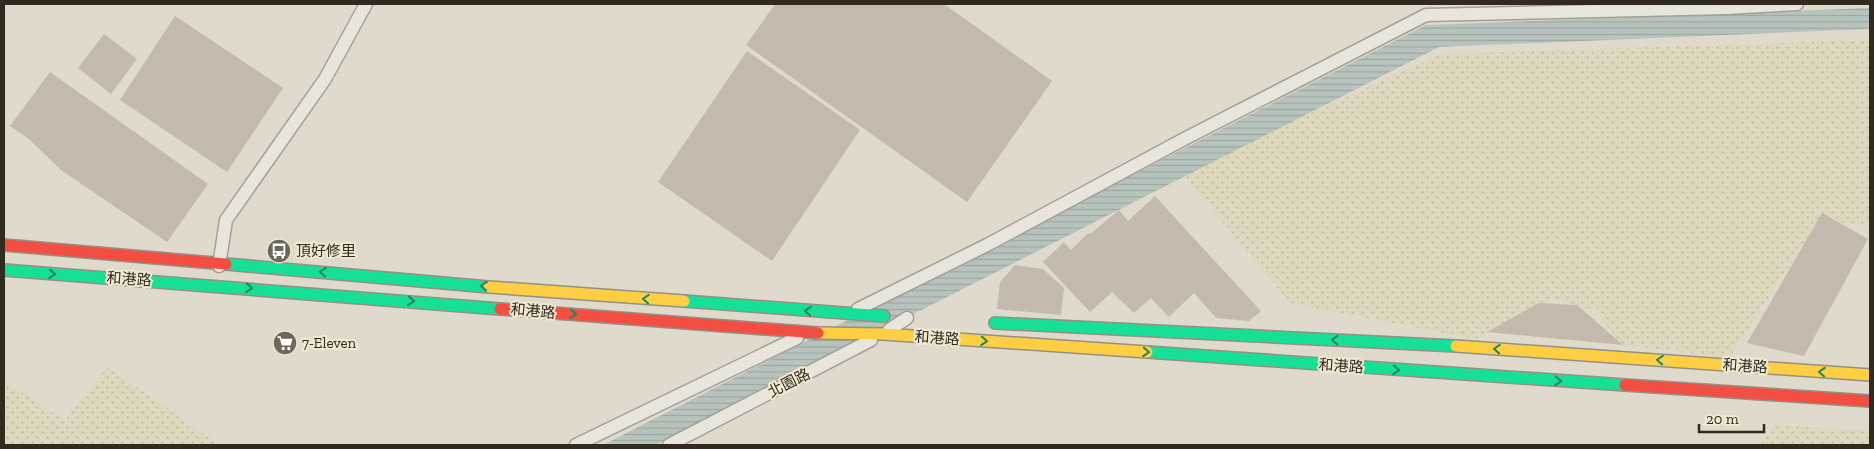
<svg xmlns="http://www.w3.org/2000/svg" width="1874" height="449" font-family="'Zilla Slab','Noto Sans TC',serif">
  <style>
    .farmland { fill: url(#farmland-dots) }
    .water { fill: url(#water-rules) }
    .building { fill: #c3baad }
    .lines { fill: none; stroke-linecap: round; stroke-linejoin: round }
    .lane-casing { stroke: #a59f95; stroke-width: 15 }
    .fast-casing { stroke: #958f85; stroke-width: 14 }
    .slow-casing { stroke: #958f85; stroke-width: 14 }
    .jam-casing { stroke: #958f85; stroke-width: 14 }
    .lane { stroke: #e8e5dd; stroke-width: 12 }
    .fast { stroke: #16e098; stroke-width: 11 }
    .slow { stroke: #ffcf43; stroke-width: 11 }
    .jam { stroke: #f24e42; stroke-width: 11 }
    .oneway { stroke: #24845c }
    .labels { text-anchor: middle; stroke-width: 4; stroke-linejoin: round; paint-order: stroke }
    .poi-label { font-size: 15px; fill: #32291f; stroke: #f0e9d2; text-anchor: start }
    .street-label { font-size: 15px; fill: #32291f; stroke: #f0e9d2 }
  </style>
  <defs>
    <pattern id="farmland-dots" width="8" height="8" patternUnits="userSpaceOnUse" patternTransform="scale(1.25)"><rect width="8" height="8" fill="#ded8be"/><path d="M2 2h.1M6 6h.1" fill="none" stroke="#bfb9a3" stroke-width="1.8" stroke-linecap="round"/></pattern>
    <pattern id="water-rules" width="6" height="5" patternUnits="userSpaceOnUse" patternTransform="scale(1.25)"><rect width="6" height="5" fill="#b7c4bd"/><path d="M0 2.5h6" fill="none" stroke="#9ea8a2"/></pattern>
  </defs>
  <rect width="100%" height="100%" fill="#e0dacc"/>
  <g class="farmland">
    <path d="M 1870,40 L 1870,225 L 1819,221 L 1729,358 L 1622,345 L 1594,310 L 1552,298 L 1475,339 L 1290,303 L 1181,173 L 1440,54 Z"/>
    <path d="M 107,367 L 155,399 L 219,445 L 4,445 L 4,381 L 65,420 Z"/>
    <path d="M 1774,425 L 1870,431 L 1870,445 L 1761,445 Z"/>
  </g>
  <path class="water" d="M 1870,8 L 1870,29 L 1439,47 L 656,445 L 603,445 L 1426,25 Z"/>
  <g class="building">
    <path d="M 775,4 L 944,4 L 1052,81 L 967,202 L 746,45 Z"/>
    <path d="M 175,16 L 283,88 L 227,172 L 120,100 Z"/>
    <path d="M 104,34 L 137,59 L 111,94 L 78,68 Z"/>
    <path d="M 747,51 L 860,130 L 772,261 L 658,182 Z"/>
    <path d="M 50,72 L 208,184 L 167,242 L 61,170 L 29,139 L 10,126 Z"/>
    <path d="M 1155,196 L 1198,243 L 1261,311 L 1249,321 L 1216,318 L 1194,293 L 1169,317 L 1151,298 L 1134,313 L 1112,292 L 1090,312 L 1043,262 L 1064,242 L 1071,250 L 1088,233 L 1090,234 L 1119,210 L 1128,221 Z"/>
    <path d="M 1822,213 L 1868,239 L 1804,356 L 1747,343 Z"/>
    <path d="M 1015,265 L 1043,269 L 1064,288 L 1061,315 L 997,309 L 1000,282 Z"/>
    <path d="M 1539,303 L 1577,305 L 1623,345 L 1487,332 Z"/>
  </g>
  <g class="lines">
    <g class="lane-casing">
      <g id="lane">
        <path d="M 219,266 L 226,220 L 325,79 L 366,4"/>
        <path d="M 858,309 L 987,245 L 1186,138 L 1426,15 L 1727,8 L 1797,4"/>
        <path d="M 889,330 L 907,318"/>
        <path d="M 576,445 L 797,338"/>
        <path d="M 669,445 L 871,340"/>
      </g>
    </g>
    <g class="fast-casing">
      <g id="fast">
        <path d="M 226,264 L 489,287"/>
        <path d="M 4,270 L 500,309"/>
        <path d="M 684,301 L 884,316"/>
        <path d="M 995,323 L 1456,346"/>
        <path d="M 1147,352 L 1625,385"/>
      </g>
    </g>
    <g class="slow-casing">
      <g id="slow">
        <path d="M 489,287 L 684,301"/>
        <path d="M 818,333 L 883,334 L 1147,352"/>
        <path d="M 1456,346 L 1870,375"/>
      </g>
    </g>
    <g class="jam-casing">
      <g id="jam">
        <path d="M 4,245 L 226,264"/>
        <path d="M 500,309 L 818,333"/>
        <path d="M 1625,385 L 1870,401"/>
      </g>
    </g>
    <use href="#lane" class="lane"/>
    <use href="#fast" class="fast"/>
    <use href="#slow" class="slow"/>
    <use href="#jam" class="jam"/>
  </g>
  <defs><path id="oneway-chevron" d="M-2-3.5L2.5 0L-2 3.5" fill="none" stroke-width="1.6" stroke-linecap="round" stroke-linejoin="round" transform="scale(1.25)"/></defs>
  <g class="oneway">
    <use href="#oneway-chevron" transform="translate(323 272) rotate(-175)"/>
    <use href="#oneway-chevron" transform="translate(52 274) rotate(4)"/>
    <use href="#oneway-chevron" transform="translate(484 286) rotate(-175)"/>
    <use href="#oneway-chevron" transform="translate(249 288) rotate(5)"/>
    <use href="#oneway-chevron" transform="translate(646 299) rotate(-176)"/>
    <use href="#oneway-chevron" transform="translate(411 301) rotate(5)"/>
    <use href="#oneway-chevron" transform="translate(808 311) rotate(-176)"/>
    <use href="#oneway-chevron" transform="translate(573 314) rotate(5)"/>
    <use href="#oneway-chevron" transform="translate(1335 340) rotate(-177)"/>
    <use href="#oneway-chevron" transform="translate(984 341) rotate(4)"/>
    <use href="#oneway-chevron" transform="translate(1497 349) rotate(-176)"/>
    <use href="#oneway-chevron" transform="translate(1146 352) rotate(4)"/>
    <use href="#oneway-chevron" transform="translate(1660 360) rotate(-176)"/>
    <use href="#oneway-chevron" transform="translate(1396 370) rotate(4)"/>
    <use href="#oneway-chevron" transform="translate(1822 372) rotate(-176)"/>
    <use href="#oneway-chevron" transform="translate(1558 381) rotate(4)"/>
  </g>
  <defs>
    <g id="bus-disc" transform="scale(1.25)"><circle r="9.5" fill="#6f675c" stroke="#f0e9d2"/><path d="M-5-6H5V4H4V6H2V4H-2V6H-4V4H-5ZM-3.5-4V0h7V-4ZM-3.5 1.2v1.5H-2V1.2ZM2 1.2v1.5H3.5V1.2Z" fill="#fff"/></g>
    <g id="supermarket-disc" transform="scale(1.25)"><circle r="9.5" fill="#6f675c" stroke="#f0e9d2"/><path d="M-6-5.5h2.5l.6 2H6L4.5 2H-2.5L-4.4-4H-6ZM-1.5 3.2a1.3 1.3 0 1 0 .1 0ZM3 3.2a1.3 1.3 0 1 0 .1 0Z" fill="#fff"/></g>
  </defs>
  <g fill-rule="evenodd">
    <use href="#bus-disc" x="279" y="251"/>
    <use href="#supermarket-disc" x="285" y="343"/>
  </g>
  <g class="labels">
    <g class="poi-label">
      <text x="296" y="256">頂好修里</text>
      <text x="302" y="348">7-Eleven</text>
    </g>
    <g class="street-label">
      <text transform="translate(129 279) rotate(4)" y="5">和港路</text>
      <text transform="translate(533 311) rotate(5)" y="5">和港路</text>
      <text transform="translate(937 338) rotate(4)" y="5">和港路</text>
      <text transform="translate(1341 366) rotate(4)" y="5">和港路</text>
      <text transform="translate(1745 366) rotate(4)" y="5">和港路</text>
      <text transform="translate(789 383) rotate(-27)" y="5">北園路</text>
    </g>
  </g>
  <rect width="1874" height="449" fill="none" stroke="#32291f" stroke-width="10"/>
  <path d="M1699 424v8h65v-8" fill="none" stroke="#32291f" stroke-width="2.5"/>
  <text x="1706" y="424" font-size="15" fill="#32291f" stroke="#f0e9d2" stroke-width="4" paint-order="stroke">20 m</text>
</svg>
